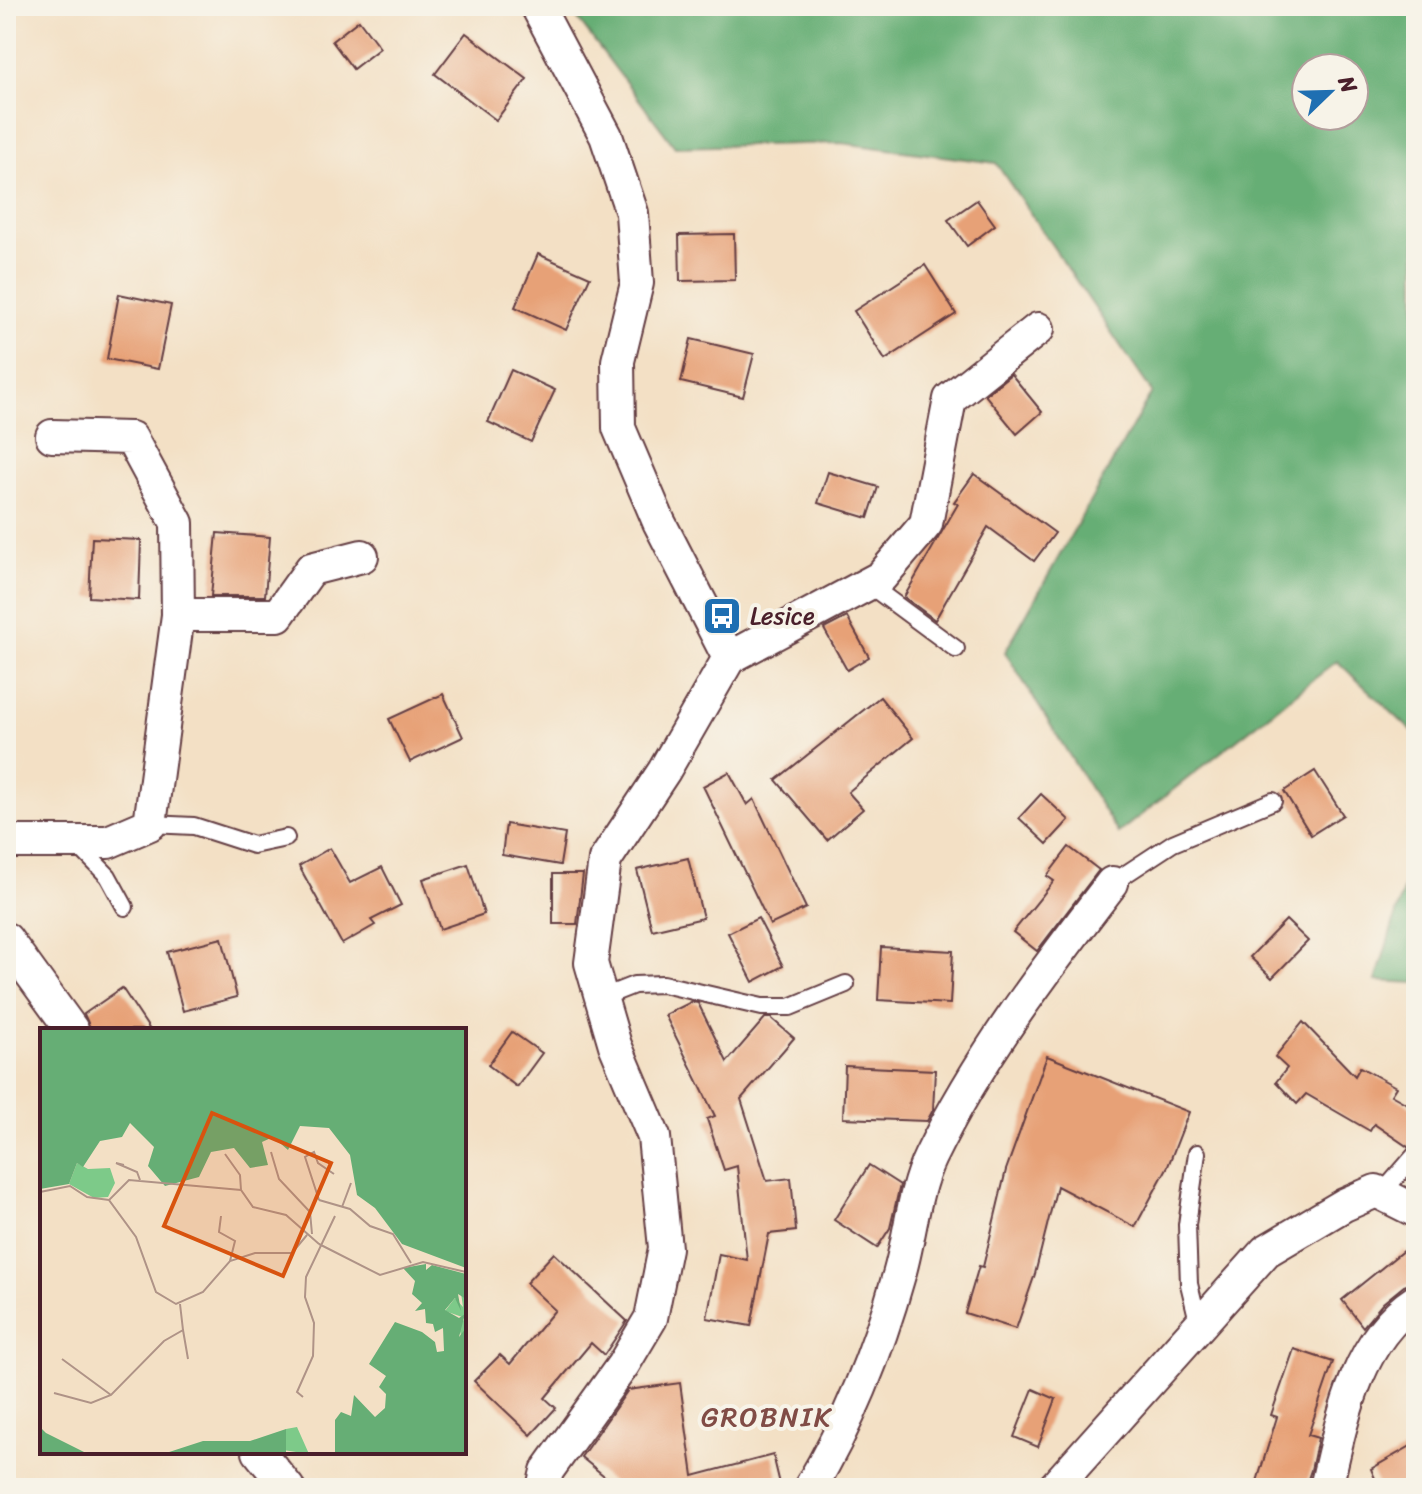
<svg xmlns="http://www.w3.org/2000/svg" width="1422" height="1494" font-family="Sriracha,sans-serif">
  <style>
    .forest { fill: #66ae75; stroke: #586650; stroke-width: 2; fill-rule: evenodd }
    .building { fill: #e7a177 }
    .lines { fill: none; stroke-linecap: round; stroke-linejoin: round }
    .service-casing { stroke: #633c42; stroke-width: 20 }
    .minor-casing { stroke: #633c42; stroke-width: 36 }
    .service { stroke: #fff; stroke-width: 16 }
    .minor { stroke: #fff; stroke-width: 32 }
    .labels { text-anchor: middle; stroke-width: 8; stroke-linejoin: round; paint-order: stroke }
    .poi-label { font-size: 24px; fill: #4a1f2b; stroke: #f7f3e8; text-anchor: start }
    .quarter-label { font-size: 28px; letter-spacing: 2px; fill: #814c46; stroke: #f7f3e8 }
    .inset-road { fill: none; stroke: #af9387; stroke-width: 2 }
    .view { fill: #d8530f; fill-opacity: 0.15; stroke: #d8530f; stroke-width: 4 }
    .inset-edge { fill: none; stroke: #4a1f2b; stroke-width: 4 }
  </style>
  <rect width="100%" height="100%" fill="#f7f3e8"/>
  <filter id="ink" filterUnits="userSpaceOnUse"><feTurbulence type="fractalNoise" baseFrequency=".0125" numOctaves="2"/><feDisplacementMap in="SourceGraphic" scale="16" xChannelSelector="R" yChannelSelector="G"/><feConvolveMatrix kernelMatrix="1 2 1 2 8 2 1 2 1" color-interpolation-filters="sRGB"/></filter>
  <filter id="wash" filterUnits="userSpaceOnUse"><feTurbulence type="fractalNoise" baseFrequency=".006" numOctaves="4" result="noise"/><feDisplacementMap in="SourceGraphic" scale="32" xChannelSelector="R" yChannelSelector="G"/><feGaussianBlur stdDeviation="1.8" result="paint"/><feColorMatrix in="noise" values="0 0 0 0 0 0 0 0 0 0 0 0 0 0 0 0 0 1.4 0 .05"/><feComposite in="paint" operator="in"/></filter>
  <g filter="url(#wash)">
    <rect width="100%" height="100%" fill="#f3e0c5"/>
    <g class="forest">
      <path d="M 568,6 L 1416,6 L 1416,735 L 1337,661 L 1118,833 L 1005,652 L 1152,392 L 996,163 L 841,143 L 675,147 ZM 1306,68 L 1354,68 L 1354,116 L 1306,116 Z"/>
      <path d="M 1416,847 L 1416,983 L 1376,981 Z"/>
    </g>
    <g id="blocks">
      <g class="building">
        <path d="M 359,20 L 380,48 L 353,69 L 332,41 Z"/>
        <path d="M 466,33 L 527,79 L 496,120 L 435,74 Z"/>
        <path d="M 977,200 L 995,225 L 967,246 L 948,220 Z"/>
        <path d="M 734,234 L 735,280 L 680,281 L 679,235 Z"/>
        <path d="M 538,254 L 590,277 L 566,330 L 515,307 Z"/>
        <path d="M 925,265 L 956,314 L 885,360 L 854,311 Z"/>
        <path d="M 119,294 L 171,305 L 158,369 L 107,359 Z"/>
        <path d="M 691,339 L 754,354 L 743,397 L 681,382 Z"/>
        <path d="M 511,370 L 555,390 L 531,442 L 488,422 Z"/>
        <path d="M 1011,374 L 1042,412 L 1017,434 L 985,395 Z"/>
        <path d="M 828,472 L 878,487 L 868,518 L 818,503 Z"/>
        <path d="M 974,474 L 1055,533 L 1034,561 L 988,527 L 935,620 L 904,597 L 958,504 L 954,502 Z"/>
        <path d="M 217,533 L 270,537 L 265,596 L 211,596 Z"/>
        <path d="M 92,538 L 141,540 L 139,600 L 89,597 Z"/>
        <path d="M 847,617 L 869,657 L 847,670 L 824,629 Z"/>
        <path d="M 443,694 L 463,737 L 410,762 L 389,719 Z"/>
        <path d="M 880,697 L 913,738 L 848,792 L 863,809 L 827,840 L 776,780 Z"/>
        <path d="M 1315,771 L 1343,815 L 1311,835 L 1284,791 Z"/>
        <path d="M 729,772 L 747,805 L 754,799 L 806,908 L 770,925 L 703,786 Z"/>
        <path d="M 1041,794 L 1069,820 L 1047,844 L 1019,818 Z"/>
        <path d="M 506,824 L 565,834 L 560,865 L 502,855 Z"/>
        <path d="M 1069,847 L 1099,870 L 1037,951 L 1013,932 L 1054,881 L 1047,876 Z"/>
        <path d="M 330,848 L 350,883 L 382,867 L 401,905 L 371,920 L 375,925 L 342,944 L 299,866 Z"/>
        <path d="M 688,858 L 703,918 L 652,930 L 637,870 Z"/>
        <path d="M 468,864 L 484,914 L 440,929 L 423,879 Z"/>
        <path d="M 553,874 L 583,874 L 577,924 L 553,924 Z"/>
        <path d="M 758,918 L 783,966 L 753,982 L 728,933 Z"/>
        <path d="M 1286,920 L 1308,941 L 1272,978 L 1250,957 Z"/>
        <path d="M 222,938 L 237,997 L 183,1011 L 167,952 Z"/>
        <path d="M 881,947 L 953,951 L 950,1004 L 878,1000 Z"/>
        <path d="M 122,988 L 150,1030 L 91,1030 L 84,1014 Z"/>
        <path d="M 691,1002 L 698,1003 L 727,1062 L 765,1018 L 771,1018 L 794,1038 L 741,1099 L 767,1181 L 791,1178 L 796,1231 L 769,1234 L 751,1326 L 707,1318 L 719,1254 L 747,1260 L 737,1166 L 724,1170 L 707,1119 L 715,1116 L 665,1015 Z"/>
        <path d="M 1303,1022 L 1355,1076 L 1360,1067 L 1396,1087 L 1391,1095 L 1416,1109 L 1416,1143 L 1408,1147 L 1374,1124 L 1370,1131 L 1306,1094 L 1297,1104 L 1276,1082 L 1287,1068 L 1275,1057 Z"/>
        <path d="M 512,1032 L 542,1053 L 517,1087 L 488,1065 Z"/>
        <path d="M 1047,1056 L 1189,1112 L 1168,1166 L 1135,1227 L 1057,1186 L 1035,1274 L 1016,1329 L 965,1313 L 979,1266 L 983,1267 L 1006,1170 Z"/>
        <path d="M 845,1066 L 935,1070 L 933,1110 L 927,1121 L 843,1118 Z"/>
        <path d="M 869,1165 L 900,1185 L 890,1228 L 877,1248 L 834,1220 Z"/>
        <path d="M 1404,1250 L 1416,1265 L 1416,1282 L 1404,1286 L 1383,1303 L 1363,1327 L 1342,1300 Z"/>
        <path d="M 554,1253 L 627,1321 L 604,1355 L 591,1343 L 545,1398 L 556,1408 L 531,1435 L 474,1381 L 500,1355 L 510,1364 L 555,1310 L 526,1283 Z"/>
        <path d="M 1294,1349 L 1333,1362 L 1308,1435 L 1318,1438 L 1311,1470 L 1305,1488 L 1255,1488 L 1277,1417 L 1271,1415 Z"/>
        <path d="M 680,1383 L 693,1476 L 773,1455 L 781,1488 L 619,1488 L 581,1457 L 628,1390 Z"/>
        <path d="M 1033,1389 L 1056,1399 L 1038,1447 L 1014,1437 Z"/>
        <path d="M 1416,1443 L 1416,1488 L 1379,1488 L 1371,1469 Z"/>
      </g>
    </g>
  </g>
  <g filter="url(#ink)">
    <use href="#blocks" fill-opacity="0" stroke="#633c42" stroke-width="2"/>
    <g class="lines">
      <g class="service-casing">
        <g id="service">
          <path d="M 868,584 L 956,649"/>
          <path d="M 150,824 L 194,826 L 253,845 L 286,838"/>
          <path d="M 76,843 L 108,876 L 125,907"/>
          <path d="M 1112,883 L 1173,843 L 1273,801"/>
          <path d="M 601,998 L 634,985 L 663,984 L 762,1007 L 790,1007 L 846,984"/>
          <path d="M 1197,1153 L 1187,1225 L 1189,1284 L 1199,1325"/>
          <path d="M 1382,1193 L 1416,1154"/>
        </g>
      </g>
      <g class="minor-casing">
        <g id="minor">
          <path d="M 537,6 L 606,136 L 632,213 L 637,283 L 618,361 L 619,428 L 659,522 L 729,658 L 664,771 L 605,860 L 591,963 L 615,1045 L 654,1137 L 665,1248 L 651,1318 L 623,1365 L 547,1471 L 543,1488"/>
          <path d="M 52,436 L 131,438 L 177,523 L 178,615"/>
          <path d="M 729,658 L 881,577 L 926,524 L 950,399 L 1038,329"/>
          <path d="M 6,842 L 108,842 L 150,824 L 178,615 L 278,615 L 311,569 L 362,556"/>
          <path d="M 6,939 L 72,1030"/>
          <path d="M 259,1452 L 288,1488"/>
          <path d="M 810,1488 C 850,1421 878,1350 899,1275 C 910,1238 913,1192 930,1157 C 978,1058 1045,970 1112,883"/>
          <path d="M 1054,1488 L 1266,1251 L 1344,1205 L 1376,1191 L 1416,1211"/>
          <path d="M 1326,1488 C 1341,1423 1356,1340 1416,1301"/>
        </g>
      </g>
      <use href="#service" class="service"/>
      <use href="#minor" class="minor"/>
    </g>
  </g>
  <defs>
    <g id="bus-square" transform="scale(2)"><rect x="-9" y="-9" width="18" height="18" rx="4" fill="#1f6fb2" stroke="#f7f3e8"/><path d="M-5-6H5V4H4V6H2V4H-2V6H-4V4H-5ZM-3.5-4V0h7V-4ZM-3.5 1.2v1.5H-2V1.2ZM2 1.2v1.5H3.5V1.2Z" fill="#fff"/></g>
  </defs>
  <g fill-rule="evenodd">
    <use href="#bus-square" x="722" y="616"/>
  </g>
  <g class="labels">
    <g class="poi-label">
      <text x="750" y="624">Lesice</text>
    </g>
    <g class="quarter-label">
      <text x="767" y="1426">GROBNIK</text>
    </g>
  </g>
  <g transform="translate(40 1028)">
    <rect width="426" height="426" fill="#f3e0c5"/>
    <path d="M 37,135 L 48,141 L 70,140 L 75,155 L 68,169 L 54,170 L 29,156 ZM 421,265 L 426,271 L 426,300 L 422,312 L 419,299 L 425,290 L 405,283 L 415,270 L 423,279 ZM 257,399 L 269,426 L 243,422 L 246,401 Z" fill="#7dca89"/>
    <path d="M 0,0 L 426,0 L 426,240 L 362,216 L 335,180 L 317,167 L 310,127 L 289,100 L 260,98 L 248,122 L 233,109 L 222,114 L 228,137 L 210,140 L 194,120 L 171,124 L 159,149 L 125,158 L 108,138 L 114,119 L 90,95 L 82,109 L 60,113 L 43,139 L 37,135 L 29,156 L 0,161 ZM 386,236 L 386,242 L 392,237 L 426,246 L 426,271 L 418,266 L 421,283 L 415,270 L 405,282 L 419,290 L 425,286 L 419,309 L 426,300 L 426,426 L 295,426 L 295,392 L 301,384 L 311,388 L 314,367 L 335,389 L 345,380 L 346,366 L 339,359 L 346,348 L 329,336 L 355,294 L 382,304 L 395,314 L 397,324 L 404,323 L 403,300 L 395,304 L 393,296 L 386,295 L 385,281 L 375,283 L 382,275 L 372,266 L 375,253 L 363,240 ZM 0,399 L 6,405 L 48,426 L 0,426 ZM 246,401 L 246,426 L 123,426 L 163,413 L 210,413 Z" fill="#66ae75"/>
    <path class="inset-road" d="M 231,124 L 239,151 L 270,184 L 272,206M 185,126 L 200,147 L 201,162M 84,137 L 76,135 L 97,144 L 100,152M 0,164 L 30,158 L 47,169 L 69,172M 279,172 L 310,181 L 330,198 L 353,206 L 371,235M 279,172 L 265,129 L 274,124 L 278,135 L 294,146M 302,179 L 311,155M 181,188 L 179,204 L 195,213 L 190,233M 267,207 L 252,225 L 215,225 L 190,233 L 163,264 L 136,276 L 116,264 L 96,209 L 69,172 L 89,152 L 201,162 L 213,179 L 246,187 L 279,216M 279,216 L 340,247 L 383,234 L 426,244M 143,302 L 148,331M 22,331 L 71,367M 14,365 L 51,375 L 71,367 L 124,313 L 143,302 L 140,276M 263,369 L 257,364 L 273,328 L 274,295 L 265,269 L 266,249 L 295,188"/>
    <path class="view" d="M 172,85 L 291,135 L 243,248 L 124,198 Z"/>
    <rect width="426" height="426" class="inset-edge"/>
  </g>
  <rect width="1422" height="1494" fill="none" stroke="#f7f3e8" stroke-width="32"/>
  <g transform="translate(1330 92) rotate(67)"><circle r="38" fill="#f7f3e8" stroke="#b29e9c" stroke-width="2"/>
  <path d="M0-6L14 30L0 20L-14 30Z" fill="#1f6fb2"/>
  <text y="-12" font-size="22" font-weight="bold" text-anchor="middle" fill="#4a1f2b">N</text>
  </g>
</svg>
